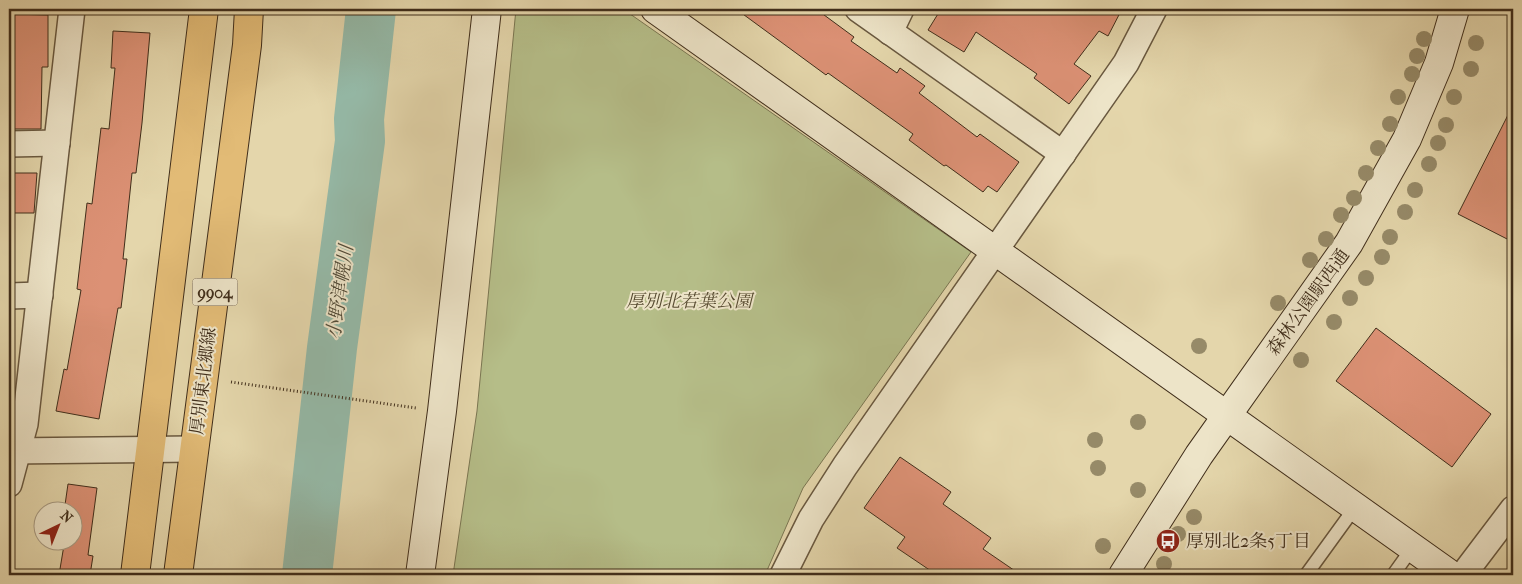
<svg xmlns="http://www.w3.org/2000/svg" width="1522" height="584" font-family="'IM FELL French Canon','Noto Serif JP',serif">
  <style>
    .green { fill: #b5bd88; stroke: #7a7652 }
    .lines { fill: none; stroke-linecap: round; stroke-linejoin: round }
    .river { stroke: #95b9a7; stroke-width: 50 }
    .building { fill: #dc9175; stroke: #402e1b }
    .lane-casing { stroke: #69583f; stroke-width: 15 }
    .street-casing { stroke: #69583f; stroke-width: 28 }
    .secondary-casing { stroke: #402e1b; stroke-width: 30 }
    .primary-casing { stroke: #402e1b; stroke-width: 30 }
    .path { stroke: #402e1b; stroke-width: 3; stroke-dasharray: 1 2.5; stroke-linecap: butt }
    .lane { stroke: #ede4c8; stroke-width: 12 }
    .street { stroke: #ede4c8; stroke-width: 25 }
    .secondary { stroke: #ede4c8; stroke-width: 28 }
    .primary { stroke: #e2bb76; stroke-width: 28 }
    .tree { fill: #968a68 }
    .labels { text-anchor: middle; stroke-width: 4; stroke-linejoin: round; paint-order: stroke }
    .shield { fill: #ede4c8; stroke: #74654f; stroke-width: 1 }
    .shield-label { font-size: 16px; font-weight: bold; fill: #402e1b }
    .park-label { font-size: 18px; font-style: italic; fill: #574b31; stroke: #ede4c8 }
    .street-label { font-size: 18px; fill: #402e1b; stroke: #ede4c8 }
    .poi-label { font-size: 18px; fill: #402e1b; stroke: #ede4c8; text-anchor: start }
    .water-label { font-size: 19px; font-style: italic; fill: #514a37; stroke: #ede4c8 }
  </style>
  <rect width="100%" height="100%" fill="#e4d6ab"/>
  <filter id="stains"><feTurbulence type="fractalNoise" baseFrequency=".004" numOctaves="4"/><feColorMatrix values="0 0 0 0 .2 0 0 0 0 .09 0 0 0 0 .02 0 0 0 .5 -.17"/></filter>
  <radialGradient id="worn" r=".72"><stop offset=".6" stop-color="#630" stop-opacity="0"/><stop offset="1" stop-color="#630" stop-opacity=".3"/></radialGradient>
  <path class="green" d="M 516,9 L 623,9 L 971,252 L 803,488 L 765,575 L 453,575 L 477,411 Z"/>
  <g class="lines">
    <path class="river" d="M 307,575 L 332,348 L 360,141 L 359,119 L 371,9"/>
  </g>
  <g class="building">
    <path d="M 736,9 L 816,9 L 854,37 L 851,41 L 897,73 L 900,68 L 925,86 L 919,93 L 977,137 L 980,134 L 1019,162 L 997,192 L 988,186 L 983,192 L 946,165 L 944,166 L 909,140 L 913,134 L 828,73 L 826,75 Z"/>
    <path d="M 941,9 L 1122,9 L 1108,36 L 1099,31 L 1074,64 L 1091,76 L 1069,104 L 1034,78 L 1037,74 L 976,32 L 964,52 L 928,30 Z"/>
    <path d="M 10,14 L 48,15 L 48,67 L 42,67 L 41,129 L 9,129 Z"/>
    <path d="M 113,31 L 150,33 L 142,123 L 136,173 L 132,173 L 123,259 L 127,259 L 121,308 L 118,308 L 99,419 L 56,411 L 64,369 L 67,370 L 81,290 L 77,289 L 87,203 L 92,204 L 101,128 L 109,129 L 115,68 L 111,68 Z"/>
    <path d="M 1513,105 L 1513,242 L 1458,214 Z"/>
    <path d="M 9,173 L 37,173 L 34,213 L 9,213 Z"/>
    <path d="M 1376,328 L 1491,414 L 1452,467 L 1336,381 Z"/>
    <path d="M 900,457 L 951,492 L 943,504 L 991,538 L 983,549 L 1021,575 L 937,575 L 897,548 L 905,537 L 864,508 Z"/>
    <path d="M 68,484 L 97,488 L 88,555 L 93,556 L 90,575 L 59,575 L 64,545 L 59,544 L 60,542 L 72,542 L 72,512 L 64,512 Z"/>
  </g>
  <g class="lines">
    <g class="lane-casing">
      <g id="lane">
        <path d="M 1306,575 L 1356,506"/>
        <path d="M 1393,575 L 1413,547"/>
      </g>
    </g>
    <g class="street-casing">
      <g id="street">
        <path d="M 858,9 L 1063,154"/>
        <path d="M 890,32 L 901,9"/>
        <path d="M 9,144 L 57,143"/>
        <path d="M 9,296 L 40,295"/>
        <path d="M 9,451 L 194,449"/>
        <path d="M 9,484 L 25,424 L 72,9"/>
        <path d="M 783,575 L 811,519 L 845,466 L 1126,63 L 1154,9"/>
        <path d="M 1463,575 L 1513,509"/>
      </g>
    </g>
    <g class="secondary-casing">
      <g id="secondary">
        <path d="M 655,9 L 1451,575"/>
        <path d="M 420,575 L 442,411 L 487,9"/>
        <path d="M 1123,575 L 1199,455 L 1349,243 L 1407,139 L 1439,63 L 1455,9"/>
      </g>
    </g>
    <g class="primary-casing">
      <g id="primary">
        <path d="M 135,575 L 204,9"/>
        <path d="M 178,575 L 247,45 L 249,9"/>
      </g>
    </g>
    <path class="path" d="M 231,382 L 416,408"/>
    <use href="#lane" class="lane"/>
    <use href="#street" class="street"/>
    <use href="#secondary" class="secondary"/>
    <use href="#primary" class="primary"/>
  </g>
  <g class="tree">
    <circle cx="1424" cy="39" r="8"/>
    <circle cx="1476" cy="43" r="8"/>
    <circle cx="1417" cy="56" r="8"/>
    <circle cx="1471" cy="69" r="8"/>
    <circle cx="1412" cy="74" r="8"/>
    <circle cx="1398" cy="97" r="8"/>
    <circle cx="1454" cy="97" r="8"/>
    <circle cx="1390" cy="124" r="8"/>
    <circle cx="1446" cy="125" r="8"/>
    <circle cx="1438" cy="143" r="8"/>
    <circle cx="1378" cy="148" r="8"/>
    <circle cx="1429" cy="164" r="8"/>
    <circle cx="1366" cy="173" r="8"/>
    <circle cx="1415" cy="190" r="8"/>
    <circle cx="1354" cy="198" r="8"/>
    <circle cx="1405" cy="212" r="8"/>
    <circle cx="1341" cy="215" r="8"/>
    <circle cx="1390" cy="237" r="8"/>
    <circle cx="1326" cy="239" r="8"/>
    <circle cx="1382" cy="257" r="8"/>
    <circle cx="1310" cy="260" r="8"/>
    <circle cx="1366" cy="278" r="8"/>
    <circle cx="1350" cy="298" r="8"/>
    <circle cx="1278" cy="303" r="8"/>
    <circle cx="1334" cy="322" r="8"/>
    <circle cx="1199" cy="346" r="8"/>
    <circle cx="1301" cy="360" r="8"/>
    <circle cx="1138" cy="422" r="8"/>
    <circle cx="1095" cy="440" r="8"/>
    <circle cx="1098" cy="468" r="8"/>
    <circle cx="1138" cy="490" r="8"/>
    <circle cx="1194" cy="517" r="8"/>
    <circle cx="1178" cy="534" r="8"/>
    <circle cx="1103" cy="546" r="8"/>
    <circle cx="1164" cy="564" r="8"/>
  </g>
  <defs>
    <g id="bus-disc" transform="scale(1.25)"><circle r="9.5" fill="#8f2418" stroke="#ede4c8"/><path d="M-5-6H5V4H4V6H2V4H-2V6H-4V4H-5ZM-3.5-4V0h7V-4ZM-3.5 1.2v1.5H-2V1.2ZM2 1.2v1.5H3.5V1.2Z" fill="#fff"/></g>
  </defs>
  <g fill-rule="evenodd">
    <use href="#bus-disc" x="1168" y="541"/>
  </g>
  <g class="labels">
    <rect class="shield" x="192.5" y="278.5" width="45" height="27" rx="4"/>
    <g class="shield-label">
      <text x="215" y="298">9904</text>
    </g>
    <g class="park-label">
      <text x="689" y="307">厚別北若葉公園</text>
    </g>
    <g class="street-label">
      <text transform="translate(1308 302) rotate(-54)" y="6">森林公園駅西通</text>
      <text transform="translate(203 381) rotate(-83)" y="6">厚別東北郷線</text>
    </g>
    <g class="poi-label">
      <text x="1186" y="547">厚別北2条5丁目</text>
    </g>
    <g class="water-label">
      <text transform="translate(339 292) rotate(-82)" y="7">小野津幌川</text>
    </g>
  </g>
  <rect width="1522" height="584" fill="none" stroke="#e4d6ab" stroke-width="30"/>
  <rect x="10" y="10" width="1502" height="564" fill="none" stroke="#402e1b" stroke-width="2.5"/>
  <rect x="15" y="15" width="1492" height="554" fill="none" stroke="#402e1b"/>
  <g transform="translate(58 526) rotate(43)"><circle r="24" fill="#ede4c8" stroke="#a89b83"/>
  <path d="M0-4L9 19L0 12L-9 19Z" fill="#8f2418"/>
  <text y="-8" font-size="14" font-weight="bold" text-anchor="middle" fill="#402e1b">N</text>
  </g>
  <rect width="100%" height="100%" filter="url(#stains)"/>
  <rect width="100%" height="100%" fill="url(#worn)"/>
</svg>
